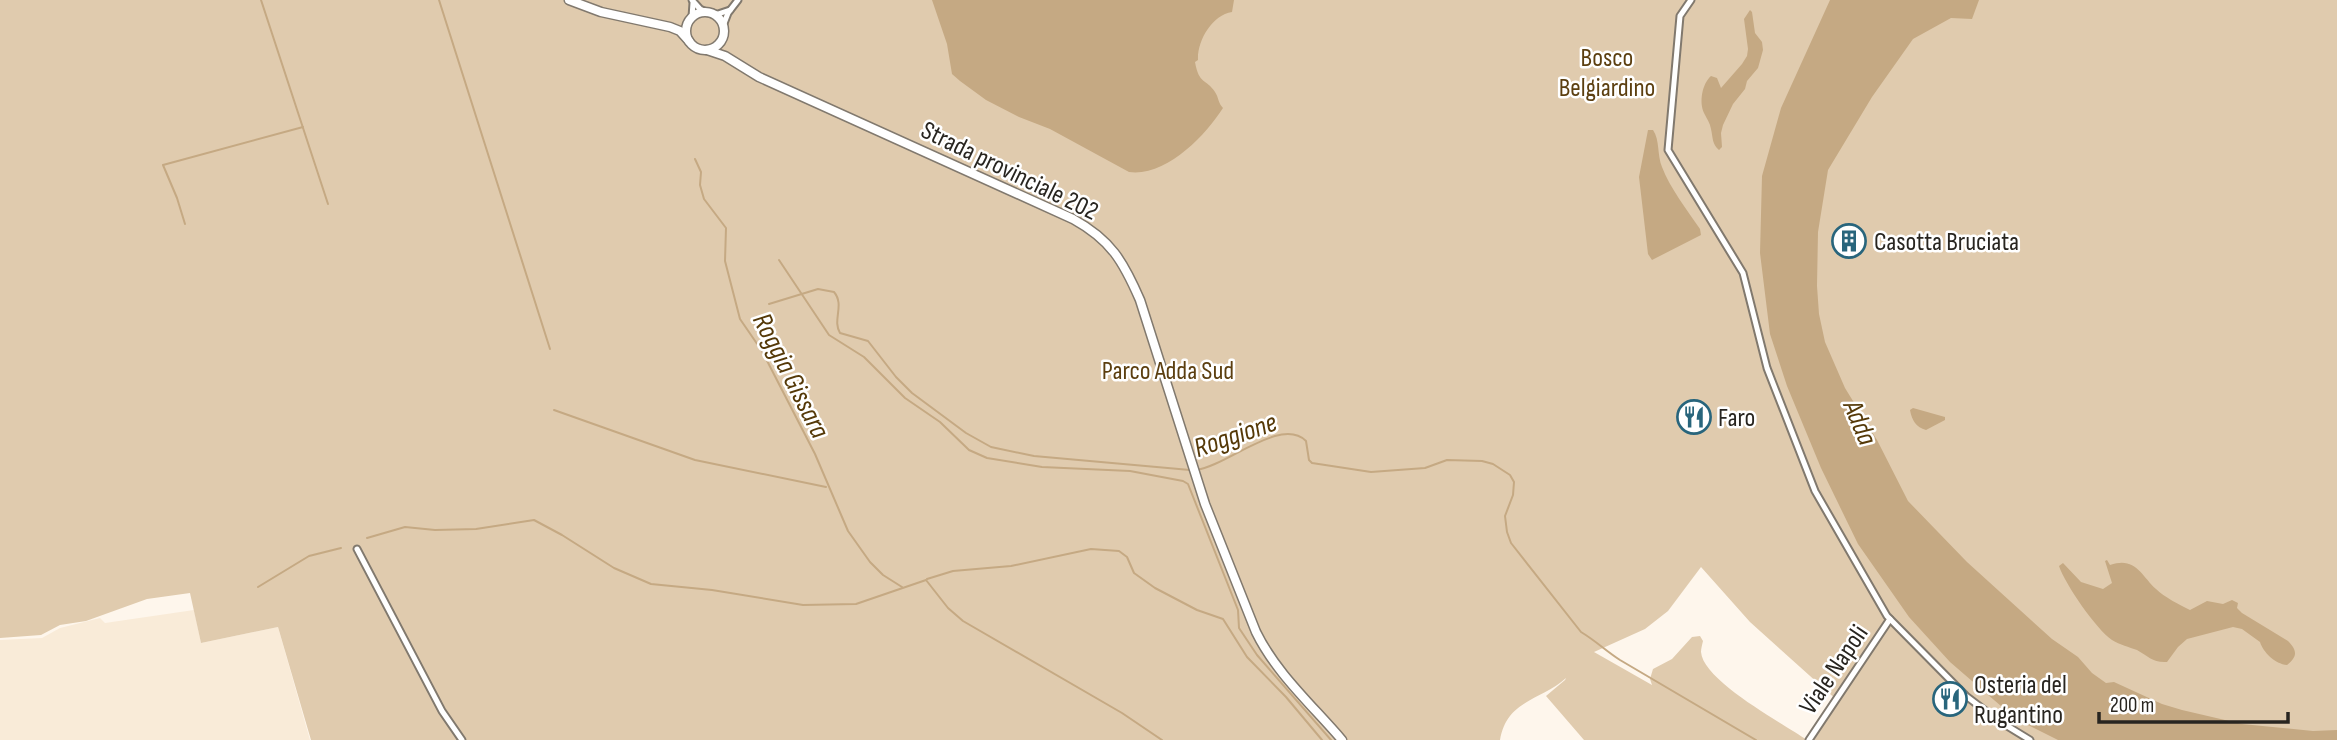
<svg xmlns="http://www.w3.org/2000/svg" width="2337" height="740" font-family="'Sofia Sans Condensed',sans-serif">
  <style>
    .built { fill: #f9ebd8 }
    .green { fill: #e0cbae }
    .water { fill: #c5a983 }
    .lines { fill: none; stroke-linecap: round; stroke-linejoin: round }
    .stream { stroke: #c5a983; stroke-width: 2 }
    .street-casing { stroke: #81796e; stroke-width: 9 }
    .secondary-casing { stroke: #81796e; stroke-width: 11 }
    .street { stroke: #fff; stroke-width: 5 }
    .secondary { stroke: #fff; stroke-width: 8 }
    .labels { text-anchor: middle; stroke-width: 5; stroke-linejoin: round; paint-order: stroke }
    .park-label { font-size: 26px; fill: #5c3f10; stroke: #fff }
    .street-label { font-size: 26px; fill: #282520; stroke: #fff }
    .poi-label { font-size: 26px; fill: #282520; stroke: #fff; text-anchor: start }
    .water-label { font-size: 28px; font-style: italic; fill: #553908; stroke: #fff }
  </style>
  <rect width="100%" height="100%" fill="#fef6ec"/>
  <path class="built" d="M 194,610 L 201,643 L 278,627 L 310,740 L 0,740 L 0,640 L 42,638 L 60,628 L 100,618 L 105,623 Z"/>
  <path class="green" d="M 0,0 L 2337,0 L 2337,740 L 1814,740 L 1839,702 L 1750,622 L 1701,567 L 1668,611 L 1645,629 L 1594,652 L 1652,685 L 1650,679 L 1653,669 L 1672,659 L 1692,637 L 1700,636 L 1703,641 C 1702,645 1701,649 1701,652 C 1703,681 1784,724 1807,740 L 1584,740 L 1546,696 L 1565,680 L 1566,678 C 1541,701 1507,699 1500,740 L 311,740 L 278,627 L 201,643 L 190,593 L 147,599 L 86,621 L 60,625 L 41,635 L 0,638 Z"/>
  <g class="water">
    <path d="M 932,0 L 1234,0 L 1232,12 C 1212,15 1197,41 1198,60 L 1195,62 C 1199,85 1206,78 1215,92 C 1219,98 1218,103 1223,108 C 1205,136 1166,177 1129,172 L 1050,129 L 1019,117 L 986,100 L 960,81 L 952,74 L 947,44 Z"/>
    <path d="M 1830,0 L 1979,0 L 1972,19 L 1951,18 L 1913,39 L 1872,97 L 1828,170 L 1818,232 L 1817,286 L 1819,314 L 1825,342 L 1845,388 L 1877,440 L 1908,501 L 1967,562 L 2052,639 L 2078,657 L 2092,673 L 2106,683 L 2114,682 L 2162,704 L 2182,710 L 2242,724 L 2313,731 L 2337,730 L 2337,740 L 2058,740 L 2016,719 L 1950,662 L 1909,617 L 1858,544 L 1821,468 L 1787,386 L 1770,334 L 1760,253 L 1762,176 L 1781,108 Z"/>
    <path d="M 1750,10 L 1752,12 L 1755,33 L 1762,42 L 1763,50 L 1758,68 L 1747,81 L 1745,89 L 1733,104 L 1723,125 L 1721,133 L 1722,147 L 1719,150 C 1712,144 1713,138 1711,129 C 1710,123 1707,119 1704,113 C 1699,102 1702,84 1711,76 L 1717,78 L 1721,88 L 1742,64 L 1747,56 L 1748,49 L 1744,19 Z"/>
    <path d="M 1648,130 L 1653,130 C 1660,140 1657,155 1662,167 C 1670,188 1687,210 1700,229 L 1701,235 L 1652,260 L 1648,254 L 1639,177 Z"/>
    <path d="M 1913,408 L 1945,417 L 1945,420 L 1926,430 C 1916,427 1912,421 1910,410 Z"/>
    <path d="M 2107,560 L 2110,565 C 2135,556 2141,575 2156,589 C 2164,597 2180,605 2190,610 L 2207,601 L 2223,604 L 2232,600 L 2238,603 L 2237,608 L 2242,613 L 2288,641 C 2298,651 2297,657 2287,665 C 2275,664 2263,652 2260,642 L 2242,629 L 2233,627 L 2187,639 L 2178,647 L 2167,662 C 2153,663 2148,656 2137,650 C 2129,647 2120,645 2112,640 C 2096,629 2065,584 2059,566 L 2063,563 L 2081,582 L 2103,589 L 2112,583 L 2105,561 Z"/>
  </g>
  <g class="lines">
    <g class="stream">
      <path d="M 261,0 L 328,204"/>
      <path d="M 439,0 L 550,349"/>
      <path d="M 695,159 L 701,172 L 700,185 L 704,199 L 726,228 L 725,261 L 740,319 L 762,351 L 815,454 L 848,531 L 870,562 L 883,575 L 902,587"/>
      <path d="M 185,224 L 177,198 L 163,165 L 303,127"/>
      <path d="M 779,260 L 829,335 L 864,357 L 905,398 L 940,422 L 969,450 L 987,458 L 1042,467 L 1130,471 L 1183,481 L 1188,484 L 1238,610 L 1239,628 L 1257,655 L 1331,740"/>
      <path d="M 769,304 L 818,289 L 834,292 C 845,305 832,320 840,333 L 868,341 L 896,377 L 912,393 L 966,433 L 991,447 L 1034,456 L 1190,470"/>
      <path d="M 554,410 L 695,460 L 826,487"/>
      <path d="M 1196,470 C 1227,466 1281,416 1306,441 L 1309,460 L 1312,463 L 1371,472 L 1425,468 L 1447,460 L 1482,461 L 1493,464 L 1510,475 L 1514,482 L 1513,495 L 1505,516 L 1507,532 L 1511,543 L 1581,632 C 1596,641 1606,651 1620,660 L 1756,740"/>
      <path d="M 367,538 L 405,527 L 435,530 L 476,529 L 534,520 L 562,535 L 614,568 L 651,584 L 712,590 L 803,605 L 856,604 L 926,580 L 948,608 L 963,621 L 1122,713 L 1162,740"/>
      <path d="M 927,579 L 953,571 L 1011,566 L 1091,549 L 1119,551 L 1127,557 L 1134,573 L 1155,588 L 1197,610 L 1223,619 L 1247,657 L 1286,697 L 1322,740"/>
      <path d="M 258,587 L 309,556 L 341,548"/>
    </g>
    <g class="street-casing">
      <g id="street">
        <path d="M 692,0 L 700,9 L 708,13"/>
        <path d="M 1691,0 L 1680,16 L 1668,150 L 1743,273 L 1767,368 L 1815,491 L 1887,616 L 1966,696 L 1999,721 L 2030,740"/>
        <path d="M 712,14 L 718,14 L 730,10"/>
        <path d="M 692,17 L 693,3"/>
        <path d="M 723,26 L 728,13 L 738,0"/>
        <path d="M 357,549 L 442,711 L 462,740"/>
        <path d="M 1809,740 L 1890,619"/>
      </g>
    </g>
    <g class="secondary-casing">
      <g id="secondary">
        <path d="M 569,0 L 601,12 L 670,27 L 680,31 L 689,41"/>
        <circle cx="705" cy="31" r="19"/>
        <path d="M 707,50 L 725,56 L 759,77 L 1073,219 C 1111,240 1123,261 1140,300 L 1205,504 L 1256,632 C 1276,673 1312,705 1342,740"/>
      </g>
    </g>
    <use href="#street" class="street"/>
    <use href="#secondary" class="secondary"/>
  </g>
  <defs>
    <g id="building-ring" transform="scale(1.75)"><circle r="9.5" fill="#fff" stroke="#28657c" stroke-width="1.5"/><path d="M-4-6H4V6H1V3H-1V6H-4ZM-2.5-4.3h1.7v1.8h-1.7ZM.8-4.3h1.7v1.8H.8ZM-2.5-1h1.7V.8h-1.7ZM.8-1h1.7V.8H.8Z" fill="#28657c"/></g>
    <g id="restaurant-ring" transform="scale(1.75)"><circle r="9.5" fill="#fff" stroke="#28657c" stroke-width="1.5"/><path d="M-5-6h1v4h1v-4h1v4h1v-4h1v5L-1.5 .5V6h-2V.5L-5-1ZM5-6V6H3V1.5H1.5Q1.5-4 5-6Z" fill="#28657c"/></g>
  </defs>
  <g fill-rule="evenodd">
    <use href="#building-ring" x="1849" y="241"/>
    <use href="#restaurant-ring" x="1694" y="417"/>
    <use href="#restaurant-ring" x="1950" y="699"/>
  </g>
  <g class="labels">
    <g class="park-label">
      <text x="1607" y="66">Bosco<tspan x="1607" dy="30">Belgiardino</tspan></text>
      <text x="1168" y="379">Parco Adda Sud</text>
    </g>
    <g class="street-label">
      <text transform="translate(1010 170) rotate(26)" y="9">Strada provinciale 202</text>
      <text transform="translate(1833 669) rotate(-56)" y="9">Viale Napoli</text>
    </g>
    <g class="poi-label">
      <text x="1874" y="250">Casotta Bruciata</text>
      <text x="1718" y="426">Faro</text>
      <text x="1974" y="693">Osteria del<tspan x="1974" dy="30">Rugantino</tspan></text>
    </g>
    <g class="water-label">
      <text transform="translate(792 375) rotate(63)" y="10">Roggia Gissara</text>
      <text transform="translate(1861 422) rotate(67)" y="10">Adda</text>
      <text transform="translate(1235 434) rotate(-19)" y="10">Roggione</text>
    </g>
  </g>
  <path d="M2099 712v10h189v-10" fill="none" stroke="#282520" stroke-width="3.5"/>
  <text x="2110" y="712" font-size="21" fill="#282520" stroke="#ffffff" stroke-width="5" paint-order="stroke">200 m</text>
</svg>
